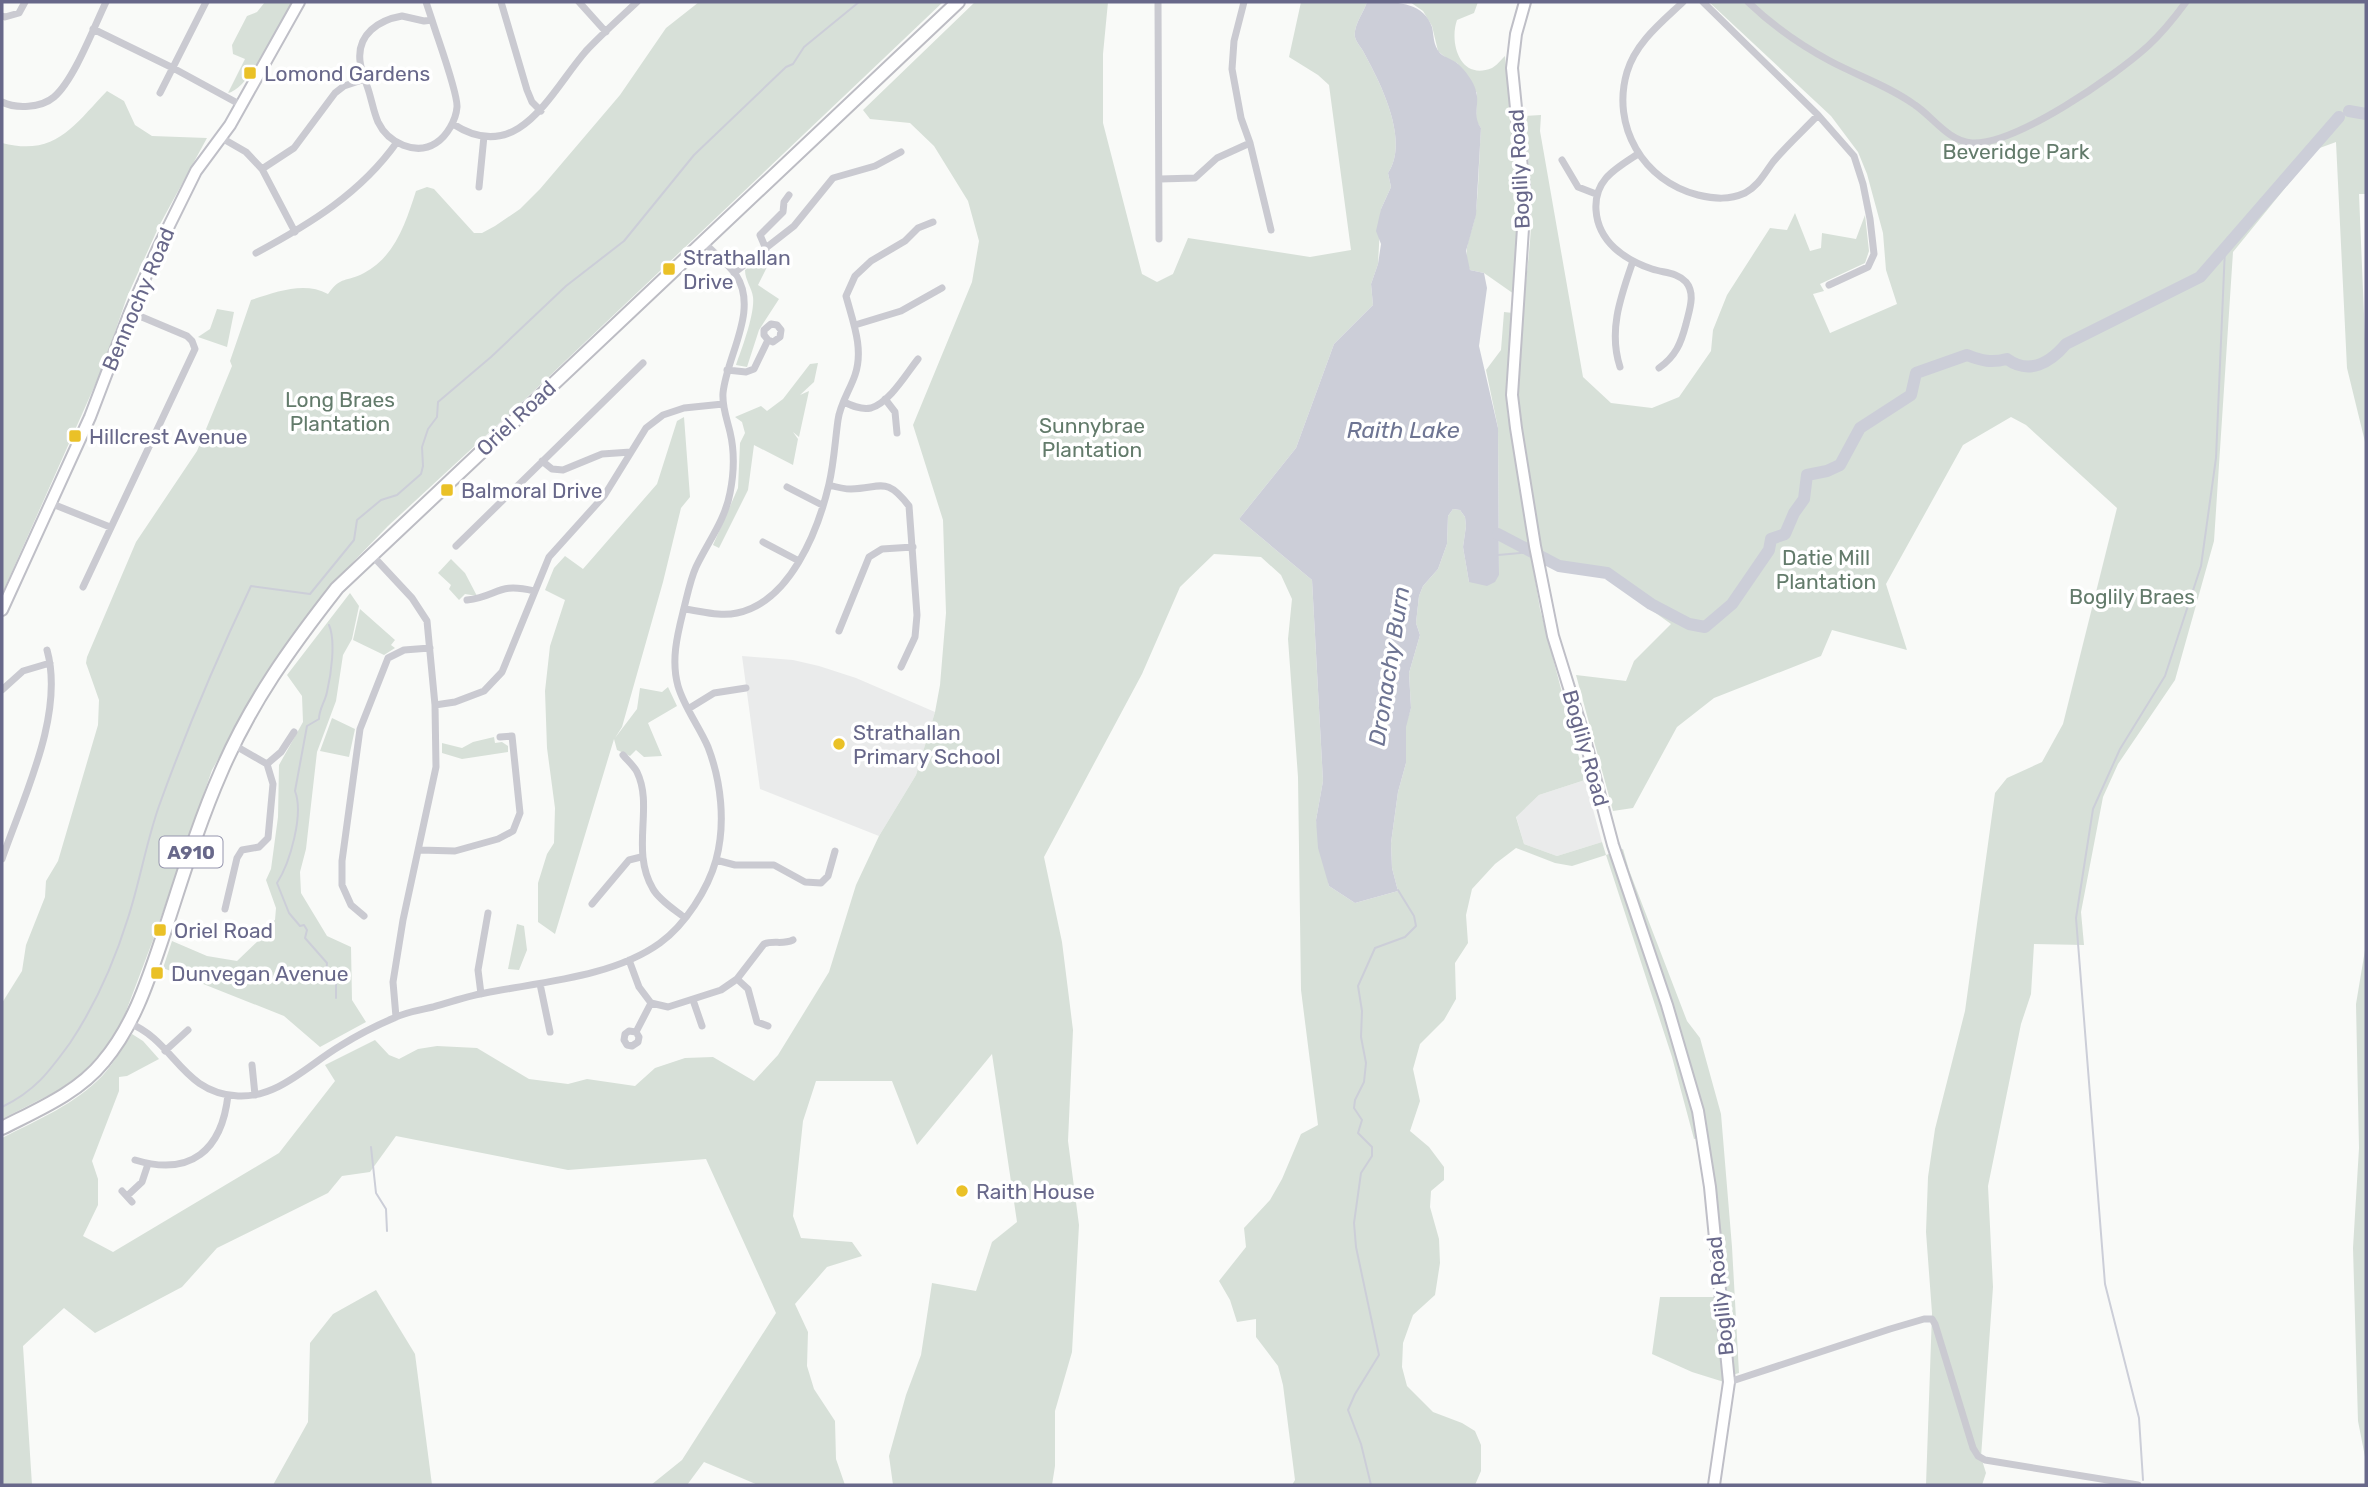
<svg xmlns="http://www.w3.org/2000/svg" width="2368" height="1487" viewBox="0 0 2368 1487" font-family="Rubik,sans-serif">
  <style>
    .built { fill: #eaebeb }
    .green { fill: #d7e0d8 }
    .water { fill: #ccced8 }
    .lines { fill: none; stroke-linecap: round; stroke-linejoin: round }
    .stream { stroke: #ccced8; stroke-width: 2 }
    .river { stroke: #ccced8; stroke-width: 12 }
    .secondary-casing { stroke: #bfbfc7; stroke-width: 14 }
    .primary-casing { stroke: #bdbdc4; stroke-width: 16 }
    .street { stroke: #cacad1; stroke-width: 7 }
    .secondary { stroke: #fff; stroke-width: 10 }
    .primary { stroke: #fff; stroke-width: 12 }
    .poi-dot { fill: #eac127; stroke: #fff; stroke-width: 2.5 }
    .labels { text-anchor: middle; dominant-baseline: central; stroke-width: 7; stroke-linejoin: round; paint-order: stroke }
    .shield { fill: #fff; stroke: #9595ad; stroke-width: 2 }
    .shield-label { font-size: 19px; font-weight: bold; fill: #68688a }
    .poi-label { font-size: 21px; fill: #68688a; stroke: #fff; text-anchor: start }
    .park-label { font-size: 21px; fill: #637b6b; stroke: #fff }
    .street-label { font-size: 21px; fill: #68688a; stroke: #fff }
    .water-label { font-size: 23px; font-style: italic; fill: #6e7593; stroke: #fff }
  </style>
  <rect width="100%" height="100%" fill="#f9faf8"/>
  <path class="built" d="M 742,656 L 793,660 L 819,666 L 856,678 L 935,712 L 916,775 L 879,836 L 760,789 Z
    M 1585,780 L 1602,842 L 1557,856 L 1524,844 L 1516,816 L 1539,795 Z"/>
  <path class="green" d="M 265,2 L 292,2 C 279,22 250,89 228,93 L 245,59 L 233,54 L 232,45 L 247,16 L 257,12 Z
    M 699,2 L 943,2 L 519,405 L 388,526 L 354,561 L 315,605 L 272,664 L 212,770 L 153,940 L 125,1014 L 112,1040 L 83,1073 L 57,1091 L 2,1119 L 2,1003 L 22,971 L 26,945 L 45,897 L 46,881 L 58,861 L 98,725 L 99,700 L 86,663 L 87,657 L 136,542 L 197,451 L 232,366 L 230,361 L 251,300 C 276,292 304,281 328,294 C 342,275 345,283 364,273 C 395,257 406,222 416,191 L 427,187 L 434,189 L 474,233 L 482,233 L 495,226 L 520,209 L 540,189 L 620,95 L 666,28 Z
    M 975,2 L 1108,2 L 1103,54 L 1103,123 L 1142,274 L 1157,282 L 1173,274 L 1188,238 L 1310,257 L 1351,250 L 1329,85 L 1318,75 L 1289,57 L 1301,2 L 1367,2 C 1364,12 1353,26 1355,37 C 1356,42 1361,47 1363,51 C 1380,82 1410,140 1388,173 L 1391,187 L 1381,209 L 1378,264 L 1371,284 L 1373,305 L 1334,344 L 1296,448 L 1239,519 L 1312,580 L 1323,781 L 1316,820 L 1329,886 L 1355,903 L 1398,891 L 1392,868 L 1391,843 L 1398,792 L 1406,763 L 1405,727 L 1411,708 L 1409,673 L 1420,635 L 1416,623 L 1419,596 L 1423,586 L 1438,569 L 1447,544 L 1448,516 L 1453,509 L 1460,510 L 1465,517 L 1466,526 L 1463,547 L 1469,582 L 1499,575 L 1498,428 L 1486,370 L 1501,350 L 1504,312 L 1513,313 L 1507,410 L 1540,609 L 1585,780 L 1539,795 L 1516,817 L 1524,844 L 1557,856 L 1602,842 L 1606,855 L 1623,849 L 1629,870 L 1687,1021 L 1700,1038 L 1721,1114 L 1732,1247 L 1739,1373 L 1732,1375 L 1707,1137 L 1694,1139 L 1672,1057 L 1606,855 L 1572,866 L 1555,863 L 1516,848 L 1495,864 L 1472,889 L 1466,915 L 1468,943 L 1455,963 L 1456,999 L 1444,1020 L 1420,1044 L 1413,1069 L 1420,1101 L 1410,1131 L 1429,1147 L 1444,1167 L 1444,1180 L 1431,1191 L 1430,1207 L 1439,1239 L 1440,1263 L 1435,1295 L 1413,1315 L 1403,1343 L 1402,1367 L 1407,1386 L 1433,1412 L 1462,1423 L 1475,1431 L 1481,1445 L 1481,1471 L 1475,1485 L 1292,1485 L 1295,1480 L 1283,1385 L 1278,1366 L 1256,1337 L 1256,1319 L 1237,1322 L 1230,1300 L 1219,1281 L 1246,1247 L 1244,1228 L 1270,1200 L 1282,1179 L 1301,1134 L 1318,1125 L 1301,990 L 1298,777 L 1288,639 L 1292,599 L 1281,575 L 1261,557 L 1214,554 L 1180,587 L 1142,674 L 1044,857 L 1062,942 L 1073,1030 L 1068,1141 L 1079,1225 L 1072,1352 L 1055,1411 L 1055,1466 L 1052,1485 L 893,1485 L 889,1456 L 906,1395 L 921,1355 L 932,1283 L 976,1291 L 992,1242 L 1017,1222 L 992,1054 L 917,1145 L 892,1081 L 816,1081 L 803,1121 L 793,1216 L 801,1238 L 852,1242 L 862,1256 L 827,1267 L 795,1304 L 808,1332 L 807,1366 L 814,1389 L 835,1421 L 836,1459 L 845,1485 L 758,1485 L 704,1462 L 687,1485 L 651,1485 L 682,1460 L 776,1313 L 706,1159 L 568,1170 L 396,1136 L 370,1172 L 342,1176 L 328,1193 L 217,1248 L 182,1287 L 95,1333 L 64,1308 L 23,1346 L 32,1485 L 2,1485 L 2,1138 C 37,1120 76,1104 103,1075 C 114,1063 122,1048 132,1034 L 143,1041 L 159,1059 L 127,1076 L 119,1077 L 119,1091 L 92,1161 L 98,1179 L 98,1205 L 83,1236 L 113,1252 L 279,1153 L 335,1081 L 325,1065 L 375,1040 L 389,1055 L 399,1059 L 418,1049 L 437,1046 L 477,1048 L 529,1079 L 568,1084 L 587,1079 L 635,1086 L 655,1068 L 685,1058 L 713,1057 L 754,1081 L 778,1055 L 829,972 L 856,885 L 879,836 L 916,775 L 935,712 L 940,685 L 946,613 L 943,520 L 913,425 L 972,282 L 979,241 L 968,201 L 934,146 L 910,123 L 870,119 L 863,110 Z
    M 1410,2 L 1478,2 L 1474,13 L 1457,20 C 1449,43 1460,81 1492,68 C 1496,66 1501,60 1505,56 L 1520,208 L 1514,294 L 1484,273 L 1470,270 C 1460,250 1474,231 1476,211 C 1479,184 1479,155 1481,128 L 1476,121 L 1477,93 L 1457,63 L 1446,58 L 1438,51 L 1432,26 L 1423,11 Z
    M 1709,2 L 2366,2 L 2366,194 L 2359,194 L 2366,363 L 2366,446 L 2347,368 L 2336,142 L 2317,149 L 2233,252 L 2214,541 L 2175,680 L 2118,764 L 2103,797 L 2081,912 L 2084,945 L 2034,944 L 2031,994 L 2021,1024 L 1988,1186 L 1993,1287 L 1981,1457 L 1986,1473 L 1982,1485 L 1926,1485 L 1932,1313 L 1926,1232 L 1928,1177 L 1935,1129 L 1965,1011 L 1995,793 L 2007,778 L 2042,762 L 2063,724 L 2117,508 L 2026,425 L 2011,417 L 1963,445 L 1886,584 L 1907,650 L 1832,630 L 1821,656 L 1714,698 L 1677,727 L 1633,808 L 1613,811 L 1576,675 L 1626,681 L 1634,661 L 1671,624 L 1611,581 L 1599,567 L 1561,564 L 1541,555 C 1532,497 1518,439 1518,381 C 1518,329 1528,279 1531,227 C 1532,190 1528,153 1523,116 L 1541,115 L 1540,131 L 1583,377 L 1611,403 L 1652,408 L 1679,397 L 1711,351 L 1713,330 L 1727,295 L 1770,228 L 1787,230 L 1795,213 L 1810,251 L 1821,248 L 1822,233 L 1856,239 L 1865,215 L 1869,251 L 1865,263 L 1820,284 L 1824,291 L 1813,294 L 1830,333 L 1897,304 L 1886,270 L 1883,233 L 1867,174 L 1858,152 L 1831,116 Z
    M 107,91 L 124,101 L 135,125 L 152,136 L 207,138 L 159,226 L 127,297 L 103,367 L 2,594 L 2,143 C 56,157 74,125 107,91 Z
    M 758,260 L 767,267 L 758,285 L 779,299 L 759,330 L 747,367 L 736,365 C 742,348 755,314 753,297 C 752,288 745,280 745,270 Z
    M 217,309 L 234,312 L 227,347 L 198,337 L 210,329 Z
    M 818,363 L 814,382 L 800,395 L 809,391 L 799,437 L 793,432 L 798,439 L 793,465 L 754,445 L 748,490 L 719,548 L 713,545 L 738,488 L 740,443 L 745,433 L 742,422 L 735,417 L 761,406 L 767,411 L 783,399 L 810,364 Z
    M 684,417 L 690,497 L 681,508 L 663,582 L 622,727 L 615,738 L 637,709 L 640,688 L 662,692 L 668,687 L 677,706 L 648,723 L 662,756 L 644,757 L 636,750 L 630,756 L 617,750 L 614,739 L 555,934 L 538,922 L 538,883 L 547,854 L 554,843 L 555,808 L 547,748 L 545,691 L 550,646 L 565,600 L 545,590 L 554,568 L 565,556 L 583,569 L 657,484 L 677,421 Z
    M 451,559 L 465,573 L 477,596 L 465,594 L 459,600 L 449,589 L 451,585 L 438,573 Z
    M 350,593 L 359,606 L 352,639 L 343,655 L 336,701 L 317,752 L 306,849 L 300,872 L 301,893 L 327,936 L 351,947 L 352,1000 L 366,1022 L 320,1047 L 284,1016 L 163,968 L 172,941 L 207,956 L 237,961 L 259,940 L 260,931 L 275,920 L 276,908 L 266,880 L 271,869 L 278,817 L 279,765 L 303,722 L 302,696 L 287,675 Z
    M 360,609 L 395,640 L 391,645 L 395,648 L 384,655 L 353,640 Z
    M 332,718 L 355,729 L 349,757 L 320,751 Z
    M 494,737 L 495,743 L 502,742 L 508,746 L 508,752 L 462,759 L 442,753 L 442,743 L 462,748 L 473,742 Z
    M 517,924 L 524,926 L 527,950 L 519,970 L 508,969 Z
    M 2366,944 L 2366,1462 L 2358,1421 L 2353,1248 L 2359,1148 L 2356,1004 Z
    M 376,1290 L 415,1354 L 432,1485 L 273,1485 L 308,1422 L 310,1343 L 333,1314 Z
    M 1660,1297 L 1716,1297 L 1724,1382 L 1692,1372 L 1652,1354 Z"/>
  <path class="water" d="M 1367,2 C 1392,2 1423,0 1432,27 C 1434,36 1433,45 1440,53 C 1445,58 1453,59 1458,64 C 1465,70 1474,82 1476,91 C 1480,104 1472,116 1481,128 L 1476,215 L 1466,251 L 1470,270 L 1484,273 L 1487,288 L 1479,346 L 1498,428 L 1499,575 L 1495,582 L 1487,586 L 1469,582 L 1463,547 L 1466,526 L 1465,517 L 1460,510 L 1453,509 L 1448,516 L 1447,544 L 1438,569 L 1423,586 L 1419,596 L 1416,623 L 1420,635 L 1409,673 L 1411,708 L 1406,727 L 1406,763 L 1398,792 L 1391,843 L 1392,868 L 1398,891 L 1355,903 L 1329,886 L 1318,848 L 1316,820 L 1323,781 L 1312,580 L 1239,519 L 1296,448 L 1334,344 L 1373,305 L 1371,284 L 1378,264 L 1381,244 L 1376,231 L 1381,209 L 1391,187 L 1388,173 C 1410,140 1380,82 1363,51 C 1361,47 1356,42 1355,37 C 1353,26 1364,12 1367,2 Z"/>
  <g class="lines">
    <path class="stream" d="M 1498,555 L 1532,552
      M 329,625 C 336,641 331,675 327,692 C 325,702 319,709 319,719 L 307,726 L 295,791 C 304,814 290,863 277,883 L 289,913 L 300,926 L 304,925 L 307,930 L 305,938 L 327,963 L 326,974 L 336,983 L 336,998
      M 2,1107 C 35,1091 49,1072 70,1043 C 96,1004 114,963 128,918 C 140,881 146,843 159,806 C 186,731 217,658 251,586 L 310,594 L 354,540 L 357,520 L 381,500 L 397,495 L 421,474 L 423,466 L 422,447 L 428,429 L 437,417 L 438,402 L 491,357 L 566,286 L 624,241 L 694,155 L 786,67 L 793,64 L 804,47 L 859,2 L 866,2
      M 371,1147 L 376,1193 L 386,1209 L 387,1231
      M 2143,1480 L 2139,1418 L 2105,1284 L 2076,918 L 2093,809 L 2120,749 L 2165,676 L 2201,566 L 2216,458 L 2225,248
      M 1371,1485 L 1361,1444 L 1348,1410 L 1355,1394 L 1379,1355 L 1356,1247 L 1354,1223 L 1361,1173 L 1372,1156 L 1372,1147 L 1358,1133 L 1362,1120 L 1354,1108 L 1355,1100 L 1364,1082 L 1366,1063 L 1361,1037 L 1362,1011 L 1358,986 L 1375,948 L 1405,937 L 1416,926 L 1414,916 L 1398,890"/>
    <path class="river" d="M 2349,111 L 2366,114
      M 1498,534 L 1559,566 L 1607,573 L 1651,604 L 1689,624 L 1705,627 L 1732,604 L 1769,550 L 1771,539 L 1785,534 L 1794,513 L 1804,499 L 1807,475 L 1827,471 L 1840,465 L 1860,428 L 1911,395 L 1916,373 L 1967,355 C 1982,361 1991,363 2007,359 C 2029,375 2050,363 2066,344 L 2200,277 L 2339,117"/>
    <g class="secondary-casing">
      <path id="secondary" d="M 1525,2 L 1516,34 L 1512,68 L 1525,198 L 1512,395 L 1516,428 L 1535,546 L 1553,636 L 1584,736 L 1613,845 L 1667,1005 L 1698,1111 L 1710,1187 L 1729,1382 L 1714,1485
        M 2,610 L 90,417 L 130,312 L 159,246 L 196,171 L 230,125 L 299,2"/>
    </g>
    <g class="primary-casing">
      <path id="primary" d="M 2,1128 C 37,1110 78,1093 103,1062 C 136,1023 150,974 166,927 C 183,875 199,822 221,772 C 251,702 290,648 337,588 L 958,2"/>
    </g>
    <path class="street" d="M 426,2 L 432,20
      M 501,2 L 527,90 L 532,102 L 541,111
      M 579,2 L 606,32
      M 1158,2 L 1159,239
      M 1244,2 L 1234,41 L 1232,69 L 1241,118 L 1250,143 L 1271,230
      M 1683,2 C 1662,22 1636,42 1627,72 C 1611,126 1643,181 1698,195 C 1715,199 1729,200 1745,193 C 1759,185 1764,174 1773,162 C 1787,145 1803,131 1818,115
      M 1703,2 L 1818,115 L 1854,156 L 1863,184 L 1870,219 L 1874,254 L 1868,267 L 1829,285
      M 1748,2 C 1772,25 1800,45 1830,61 C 1858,76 1889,86 1915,105 C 1933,117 1948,141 1972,143 C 2016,145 2115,76 2148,46 C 2161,34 2175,17 2186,2
      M 2,16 L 5,17 L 19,13 L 25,2
      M 402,16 L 424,21 L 432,20 C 437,37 458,93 457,107 C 456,120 447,136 436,143 C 416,156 388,143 378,122 C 374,113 372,102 369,92 C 366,82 361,71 360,61 C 357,34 379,20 402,16 Z
      M 93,29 L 173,68 L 241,105
      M 160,93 L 206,2
      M 2,102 C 16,109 41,108 54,97 C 74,80 94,27 106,2
      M 453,124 C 519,167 551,91 586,51 C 602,34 620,18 637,2
      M 220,137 L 246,152 L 262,169 L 295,232
      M 1638,154 C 1615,169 1594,180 1596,210 C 1598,242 1625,260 1652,269 C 1664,273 1677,272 1686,282 C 1696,294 1689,311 1686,324 C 1681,343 1676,356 1659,368
      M 1562,160 L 1578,187 L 1596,194
      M 262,169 L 294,148 L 335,93 L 344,86 L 365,79
      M 1160,179 L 1195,178 L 1217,158 L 1250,143
      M 479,187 L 484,136
      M 766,249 L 760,235 L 783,212 L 784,202 L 789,195
      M 256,253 C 310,224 361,193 397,142
      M 734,273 L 794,226 L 833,178 L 875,166 L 901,152
      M 855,325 L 901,311 L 942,288
      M 1620,367 C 1608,330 1621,296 1633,261
      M 727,370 L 746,372 L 754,369 L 768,340 L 764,335 L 764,330 L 771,324 L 777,325 L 781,330 L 780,337 L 773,342 L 768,340
      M 885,399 L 895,412 L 897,433
      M 844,402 C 852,406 861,410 871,408 C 890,402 906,374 918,359
      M 542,461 L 552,469 L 563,470 L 602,454 L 631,452
      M 829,485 C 836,487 844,489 851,489 C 882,488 886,476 909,506 L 917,615 L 915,637 L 901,667
      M 787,487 L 822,505
      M 50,503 L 110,527
      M 763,542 L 799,561
      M 456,546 L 643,363
      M 371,554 L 412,598 L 427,621 L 435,705 L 436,767 L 403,920 L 393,982 L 396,1017
      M 83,587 L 195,349 L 192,341 L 187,336 L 130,312
      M 467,600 C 499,596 497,582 534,591
      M 684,609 C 701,611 720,617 737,613 C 790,602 818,531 829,484 C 834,463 835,441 838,420 C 840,404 850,390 855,375 C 864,349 853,322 846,296 L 855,276 L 871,261 L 905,241 L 918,228 L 933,222
      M 839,631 L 869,557 L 882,549 L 913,547
      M 2,690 L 23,671 L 50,663
      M 435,705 L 455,702 L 484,691 L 502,672 L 549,557 L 604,496 L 646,428 L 663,415 L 684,408 L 723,404
      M 688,709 L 714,693 L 746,688
      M 623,755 C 627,760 634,766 637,772 C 654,807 630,850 653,889 C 659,900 675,910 685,918
      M 267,764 L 281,752 L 294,732
      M 420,850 L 455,851 L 498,839 L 513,831 L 520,813 L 512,736 L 500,737
      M 2,859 C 23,798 65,714 47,650
      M 716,860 L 735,865 L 774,865 L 805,882 L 821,883 L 828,876 L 835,851
      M 592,904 L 629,860 L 641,857
      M 225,909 L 237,858 L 242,850 L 259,847 L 268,838 L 273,784 L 267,764 L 234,745
      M 364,916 L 351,905 L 342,885 L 342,861 L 360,729 L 388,658 L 404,650 L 430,648
      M 629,960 L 639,987 L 651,1003 L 668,1007 L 721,990 L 737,979 L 764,944 C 774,940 782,945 793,940
      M 737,979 L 748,989 L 757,1022 L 768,1026
      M 540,984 L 550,1032
      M 481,994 L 478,970 L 488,913
      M 693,1000 L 702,1026
      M 129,1023 C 175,1041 181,1093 238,1096 C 278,1098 308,1065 340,1046 C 356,1036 375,1026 394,1018 C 406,1012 420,1010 433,1007 C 450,1002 468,996 485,993 C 541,982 613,977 660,943 C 685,925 708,889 716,860 C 726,823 721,781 708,747 C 699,726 684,707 678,686 C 671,661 677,636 683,612 C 687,597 690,580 696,567 C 708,542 725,520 730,493 C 734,473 735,453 730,432 C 727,419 722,407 723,393 C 727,355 759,310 736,275 C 727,262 713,253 703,241
      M 636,1032 L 629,1031 L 625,1034 L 624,1040 L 627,1045 L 632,1046 L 638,1042 L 639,1037 L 636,1032 L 651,1003
      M 165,1051 L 188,1030
      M 252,1065 L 255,1095
      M 135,1160 C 191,1177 222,1150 228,1095
      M 122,1191 L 132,1202
      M 127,1196 L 142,1182 L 148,1164
      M 1729,1382 L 1890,1329 L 1924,1319 L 1932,1319 L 1935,1324 L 1973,1448 L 1978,1456 L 1985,1460 L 2138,1485"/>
    <use href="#secondary" class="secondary"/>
    <use href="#primary" class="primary"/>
  </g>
  <g class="poi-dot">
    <rect x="243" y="66" width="14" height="14" rx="3.5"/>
    <rect x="662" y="262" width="14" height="14" rx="3.5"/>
    <rect x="68" y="429" width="14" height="14" rx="3.5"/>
    <rect x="440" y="483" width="14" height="14" rx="3.5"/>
    <circle cx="839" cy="744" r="7"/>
    <rect x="153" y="923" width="14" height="14" rx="3.5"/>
    <rect x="150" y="966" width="14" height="14" rx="3.5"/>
    <circle cx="962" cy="1191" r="7"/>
  </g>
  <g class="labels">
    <rect class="shield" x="159.5" y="836.5" width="63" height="31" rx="5"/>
    <g class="shield-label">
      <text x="191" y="852">A910</text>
    </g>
    <g class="poi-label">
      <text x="264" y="73">Lomond Gardens</text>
      <text x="683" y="257">Strathallan<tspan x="683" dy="24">Drive</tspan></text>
      <text x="89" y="436">Hillcrest Avenue</text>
      <text x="461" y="490">Balmoral Drive</text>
      <text x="853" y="732">Strathallan<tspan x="853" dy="24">Primary School</tspan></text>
      <text x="174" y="930">Oriel Road</text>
      <text x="171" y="973">Dunvegan Avenue</text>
      <text x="976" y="1191">Raith House</text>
    </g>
    <g class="park-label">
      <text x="2016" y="151">Beveridge Park</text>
      <text x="340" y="399">Long Braes<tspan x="340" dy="24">Plantation</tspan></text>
      <text x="1092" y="425">Sunnybrae<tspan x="1092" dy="24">Plantation</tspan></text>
      <text x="1826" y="557">Datie Mill<tspan x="1826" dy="24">Plantation</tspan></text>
      <text x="2132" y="596">Boglily Braes</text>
    </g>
    <g class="street-label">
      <text transform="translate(1519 169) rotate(-93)">Boglily Road</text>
      <text transform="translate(138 299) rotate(-67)">Bennochy Road</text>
      <text transform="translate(516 418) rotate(-43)">Oriel Road</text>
      <text transform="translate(1586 748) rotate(74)">Boglily Road</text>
      <text transform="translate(1720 1296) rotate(-96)">Boglily Road</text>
    </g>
    <g class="water-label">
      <text x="1403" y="430">Raith Lake</text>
      <text transform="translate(1389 666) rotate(-81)">Dronachy Burn</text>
    </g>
  </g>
  <rect width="2368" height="1487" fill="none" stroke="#68688a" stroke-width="7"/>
</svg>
